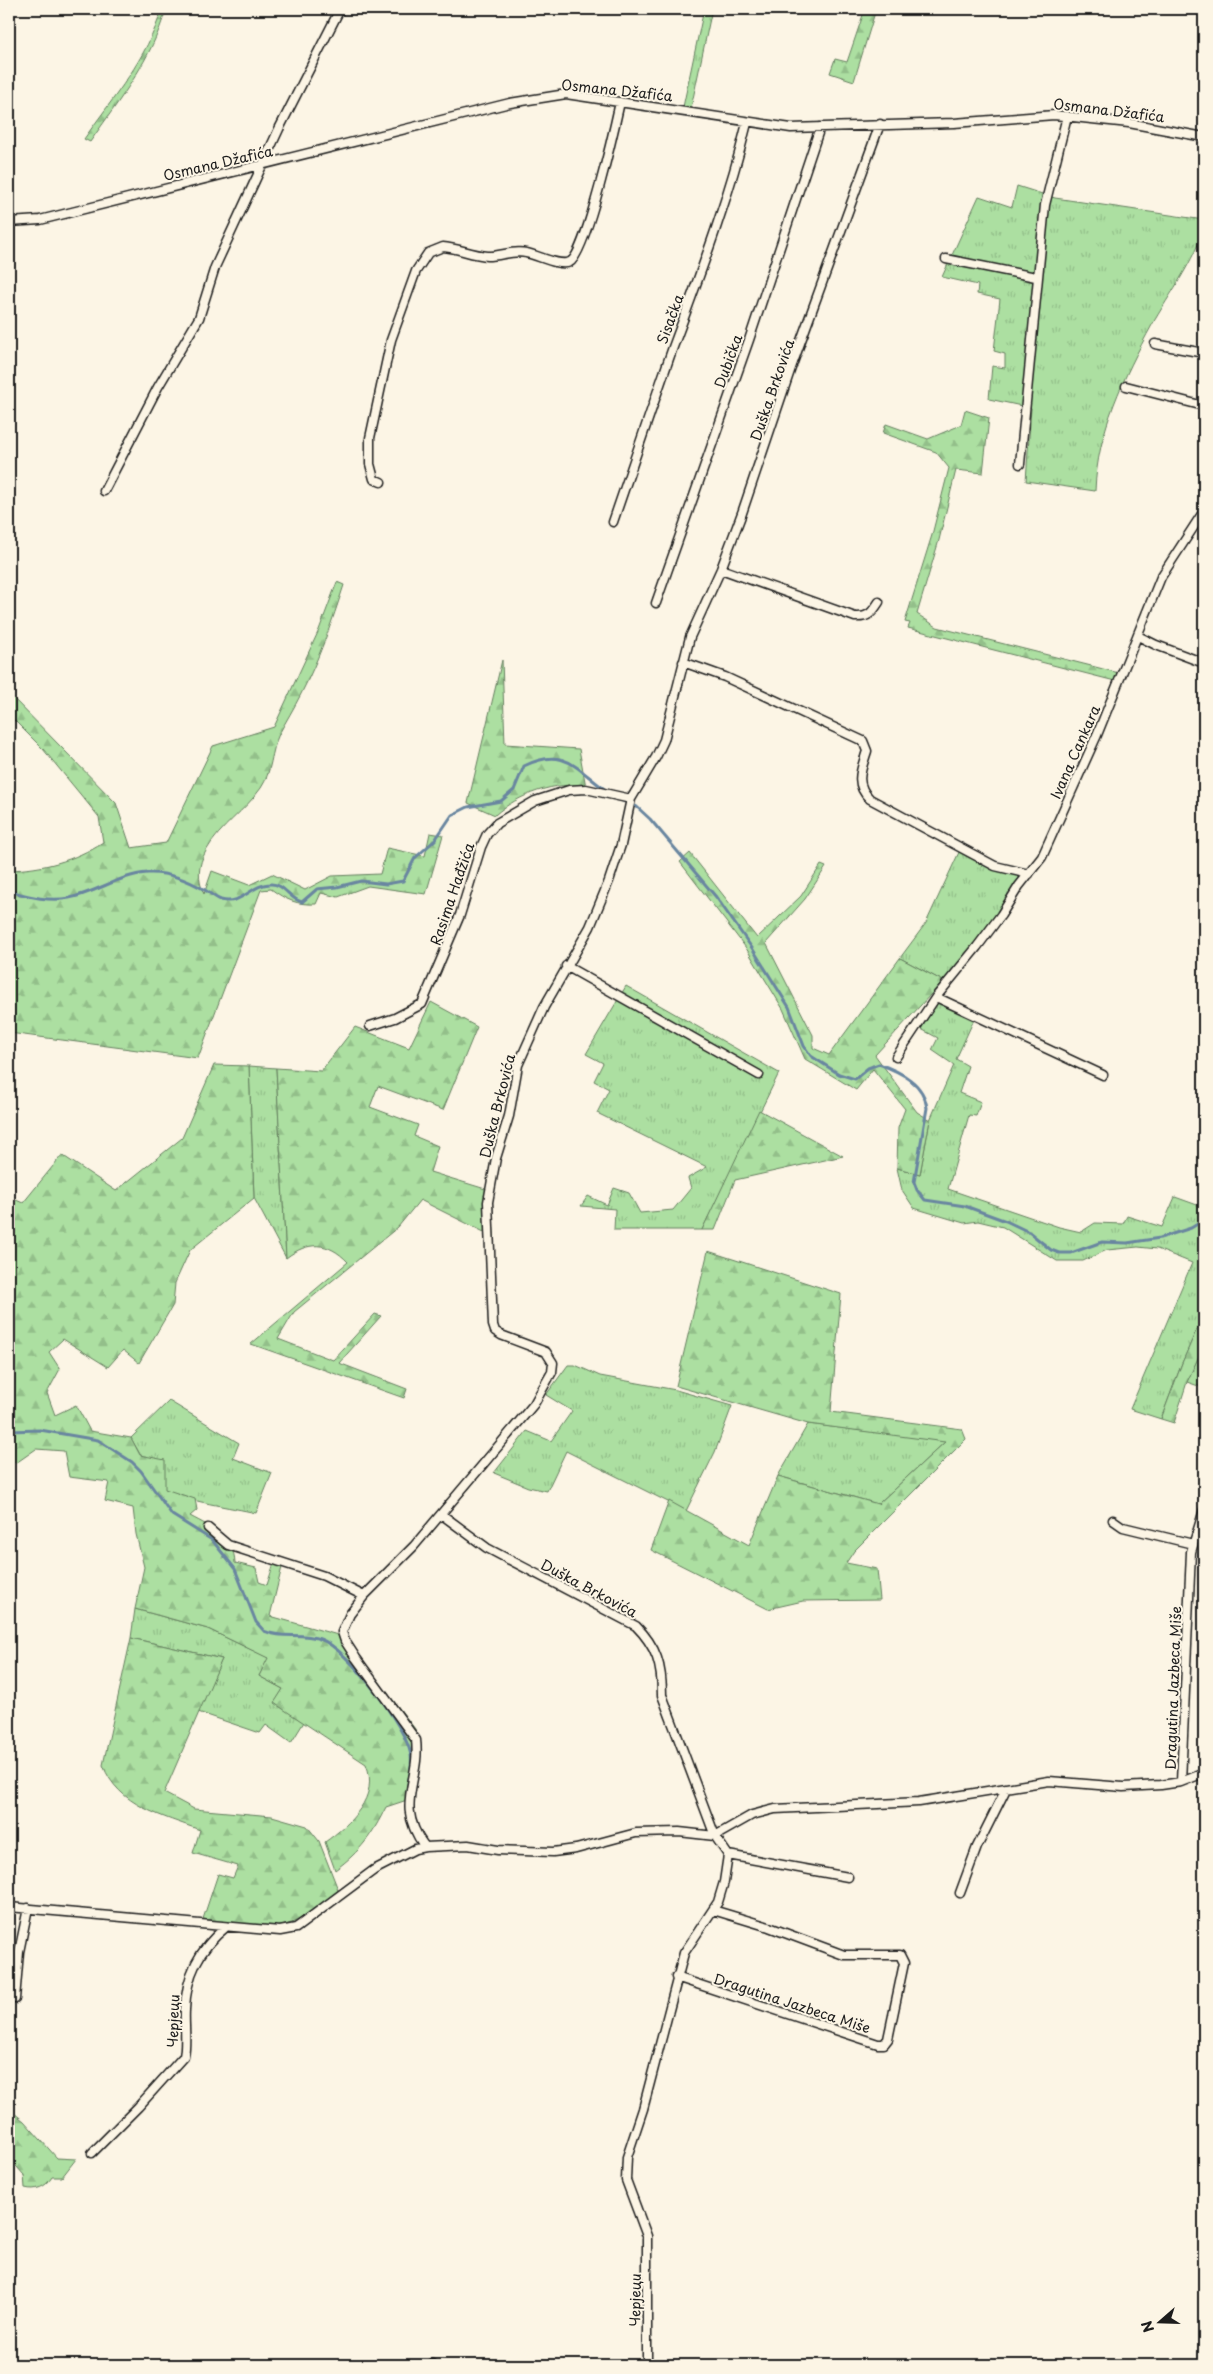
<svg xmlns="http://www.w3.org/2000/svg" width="1213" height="2374" viewBox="0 0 1213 2374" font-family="'Playpen Sans',sans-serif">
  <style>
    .grass { fill: url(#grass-tufts); stroke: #647e5e }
    .forest { fill: url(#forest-firs); stroke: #647e5e }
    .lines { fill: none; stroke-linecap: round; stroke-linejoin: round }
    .stream { stroke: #6986a0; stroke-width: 3 }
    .minor-casing { stroke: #1c1c1c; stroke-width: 11 }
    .minor { stroke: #fcf5e5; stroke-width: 8 }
    .labels { text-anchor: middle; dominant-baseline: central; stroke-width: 4; stroke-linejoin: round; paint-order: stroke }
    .street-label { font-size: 14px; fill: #1c1c1c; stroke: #fcf5e5 }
  </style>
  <defs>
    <pattern id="grass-tufts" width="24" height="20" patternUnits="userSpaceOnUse" patternTransform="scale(1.25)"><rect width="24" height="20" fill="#acdfa1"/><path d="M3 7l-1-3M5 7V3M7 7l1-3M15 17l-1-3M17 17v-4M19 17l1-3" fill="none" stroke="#93bf8a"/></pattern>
    <pattern id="forest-firs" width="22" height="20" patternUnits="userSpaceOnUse" patternTransform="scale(1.25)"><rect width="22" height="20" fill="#acdfa1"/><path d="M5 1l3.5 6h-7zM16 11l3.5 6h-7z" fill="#93bf8a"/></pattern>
  </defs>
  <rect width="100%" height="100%" fill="#fcf5e5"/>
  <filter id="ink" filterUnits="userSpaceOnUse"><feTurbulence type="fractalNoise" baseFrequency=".02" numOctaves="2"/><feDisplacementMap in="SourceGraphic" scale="10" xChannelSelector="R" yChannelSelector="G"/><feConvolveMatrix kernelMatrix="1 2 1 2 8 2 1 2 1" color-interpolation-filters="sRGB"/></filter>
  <g filter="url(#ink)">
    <path class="grass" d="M 704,9 L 712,9 L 691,108 L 683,107 Z
      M 1017,186 L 1055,198 L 1204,220 C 1204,248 1166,299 1152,325 C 1124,376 1097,432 1095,491 L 1026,481 L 1031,408 L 989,399 L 992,366 L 1005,368 L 1005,354 L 994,351 L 1000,299 L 977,294 L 978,285 L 942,277 L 979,196 L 1012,207 Z
      M 961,848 L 1005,872 L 1024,876 L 989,928 L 943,981 L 900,958 L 926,923 Z
      M 626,986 L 779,1073 L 702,1230 L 614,1230 L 615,1209 L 581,1206 L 588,1196 L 607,1205 L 614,1188 L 629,1193 L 640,1213 L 673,1210 L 691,1188 L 688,1178 L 707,1167 L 597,1113 L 609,1089 L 594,1081 L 603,1063 L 586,1054 Z
      M 942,1001 L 977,1013 L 956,1059 L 968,1066 L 959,1093 L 981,1102 L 976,1116 L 969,1115 L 948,1189 L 1059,1227 L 1081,1232 L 1095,1223 L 1123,1224 L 1127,1216 L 1162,1227 L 1175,1197 L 1200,1206 L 1204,1196 L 1204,1313 L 1182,1363 L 1161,1419 L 1130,1409 L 1192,1263 L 1157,1249 L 1138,1247 L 1107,1250 L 1083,1261 L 1057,1261 L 1003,1227 L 978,1221 L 964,1223 L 914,1208 L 902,1190 L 897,1168 L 920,1174 L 930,1120 L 954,1065 L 932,1050 L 938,1038 L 921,1029 L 937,1003 Z
      M 249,1066 L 276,1068 L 286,1258 L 254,1198 Z
      M 1204,1345 L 1204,1388 L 1187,1382 Z
      M 568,1365 L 575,1365 L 600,1376 L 676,1390 L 732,1406 L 715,1452 L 686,1511 L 566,1451 L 547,1491 L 528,1487 L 494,1473 L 527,1431 L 551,1441 L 572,1411 L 546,1395 Z
      M 169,1401 L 239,1443 L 233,1458 L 272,1473 L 256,1513 C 231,1507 187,1502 166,1490 C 156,1484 137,1449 131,1438 Z
      M 808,1424 L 946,1441 L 878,1504 L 778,1476 Z
      M 135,1609 L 208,1629 L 269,1658 L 259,1676 L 283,1689 L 275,1703 L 304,1722 L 291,1743 L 266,1725 L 260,1733 L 198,1712 L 222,1659 L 131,1638 Z"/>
    <path class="forest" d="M 162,9 L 166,9 C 152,59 120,99 90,142 L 84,139 C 115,95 146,60 162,9 Z
      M 865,9 L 876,9 L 854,81 L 830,73 L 835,59 L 847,62 Z
      M 965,410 L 989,418 L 983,473 L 956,470 L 939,540 L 917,614 L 937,627 L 1119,673 L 1115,681 L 908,628 L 910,623 L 905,622 L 932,535 L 949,468 L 936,452 L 883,433 L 886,424 L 928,439 L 961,425 Z
      M 337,582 L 344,585 C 332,622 319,659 301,694 C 294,708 286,721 279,734 C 271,751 272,772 261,788 C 245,811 220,826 206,851 C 198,865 197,879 204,894 L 212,871 L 249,885 L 272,874 L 305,890 L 332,876 L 380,874 L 387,848 L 425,856 L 430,833 L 443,835 L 426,894 L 368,886 L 338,897 L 321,893 L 316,904 C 297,905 286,900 271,889 L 261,890 L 198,1058 L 9,1033 L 9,870 C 43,869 74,861 103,842 L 99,817 L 43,749 L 9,715 L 9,694 L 116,803 L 131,848 L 166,843 L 213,746 L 274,727 L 319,630 Z
      M 502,660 L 505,744 L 579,749 L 586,787 C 557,780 517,795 495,815 L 468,803 Z
      M 690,853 L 757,938 L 801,896 L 821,865 L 826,867 L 805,899 L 766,943 L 813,1035 L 813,1048 L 829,1055 L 900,958 L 943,981 L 875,1055 L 917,1112 L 930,1120 L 920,1174 L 897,1168 L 898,1128 L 905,1109 L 873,1069 L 856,1090 L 805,1059 L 783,1009 L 746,948 L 680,862 Z
      M 431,1002 L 477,1027 L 443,1110 L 378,1086 L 370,1107 L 418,1125 L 414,1136 L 438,1146 L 430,1172 L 492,1191 L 494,1237 L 420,1200 L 398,1227 L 294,1312 L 278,1339 L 333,1360 L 375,1314 L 381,1316 L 339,1363 L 407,1389 L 404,1398 L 251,1344 L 348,1262 C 328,1241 308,1241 286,1258 L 276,1068 L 321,1071 L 355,1027 L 409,1048 Z
      M 214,1065 L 249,1066 L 254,1198 L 190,1250 L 175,1283 L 173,1305 L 139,1363 L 123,1350 L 108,1367 L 63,1339 L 49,1352 L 60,1369 L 47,1393 L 55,1415 L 76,1405 L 90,1431 L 131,1438 L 140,1455 L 165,1460 L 165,1489 L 195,1499 L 197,1510 L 190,1516 C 212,1528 234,1536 235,1563 L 256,1568 L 259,1582 L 267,1585 L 274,1563 L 282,1567 L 270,1616 L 345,1637 L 415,1729 L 418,1738 L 410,1799 L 386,1807 C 372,1835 361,1851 335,1870 L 325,1842 C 350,1824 380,1797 366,1764 L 274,1703 L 283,1689 L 259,1676 L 268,1658 L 208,1629 L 135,1609 L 144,1567 L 136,1534 L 133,1508 L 105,1501 L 109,1482 L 69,1477 L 64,1451 L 36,1449 L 16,1463 L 9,1459 L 9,1197 L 23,1203 L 62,1155 L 116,1191 L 182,1138 Z
      M 759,1110 L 843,1156 L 735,1180 L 715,1230 L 702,1230 Z
      M 708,1251 L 841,1294 L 831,1412 L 962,1429 L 966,1439 L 854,1551 L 846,1563 L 877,1569 L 880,1600 L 803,1601 L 768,1609 L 651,1550 L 669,1501 L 749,1545 L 778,1476 L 878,1504 L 945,1442 L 808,1424 L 676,1386 Z
      M 1204,1313 L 1204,1345 L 1187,1382 L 1174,1423 L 1161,1419 L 1182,1363 Z
      M 131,1638 L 222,1659 L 164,1793 L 194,1809 L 272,1816 L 307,1826 L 319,1841 L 339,1892 C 321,1907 298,1925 274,1927 C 251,1929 225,1922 203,1919 L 218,1874 L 233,1878 L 238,1866 L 193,1853 L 200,1830 C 163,1816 118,1806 103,1765 Z
      M 9,2109 L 24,2121 L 57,2158 L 76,2159 L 62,2177 L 52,2177 C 46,2187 36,2191 25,2188 L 24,2175 L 9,2158 Z"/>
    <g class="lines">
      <path class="stream" d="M 616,798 L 637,807 L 650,819 L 716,897 L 752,948 L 789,1007 L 804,1046 L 811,1056 L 839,1074 L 855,1079 L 868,1068 L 879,1064 C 901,1072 924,1083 927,1108 L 914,1182 L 917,1190 L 925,1200 L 965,1206 L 1006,1221 L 1029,1232 L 1051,1250 L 1059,1253 L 1071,1253 L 1102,1242 L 1127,1243 L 1160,1238 L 1191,1228 L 1204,1220
        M 9,891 C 28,896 48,902 69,898 C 96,893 119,875 148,873 C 169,872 188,880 205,890 C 210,893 215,898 221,900 C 241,906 252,884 270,884 C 284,883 289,899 302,902 L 317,889 L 337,887 L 361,881 L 386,884 L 403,881 L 415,858 L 435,840 L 452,815 L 468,807 L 501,801 L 514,790 L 524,766 C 565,746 575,768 607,791
        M 9,1431 L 40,1430 L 98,1440 L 132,1462 L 141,1471 L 172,1515 L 212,1540 L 224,1555 L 235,1569 L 256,1622 L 264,1631 C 281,1639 302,1632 320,1639 C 348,1649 405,1725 411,1755 C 413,1767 408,1780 407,1792"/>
      <g class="minor-casing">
        <path id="minor" d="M 9,222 L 40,220 L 510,103 L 566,94 L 791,128 L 954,123 L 1054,115 L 1129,123 L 1204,137
          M 946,259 L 1036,277
          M 1155,344 L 1204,353
          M 1126,386 L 1204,406
          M 1020,464 L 1045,205 L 1067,116
          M 381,482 L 374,479 L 370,464 L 370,438 L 391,340 L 416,271 L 428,253 L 443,247 C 458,248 472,255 488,256 C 501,256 513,250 526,253 C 538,255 559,267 570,262 C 586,254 615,125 620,102
          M 104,491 L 158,387 L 199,318 L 215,267 L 279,129 L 340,9
          M 613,522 C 633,464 652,407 672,350 C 700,274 728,201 747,123
          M 721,569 L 855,617 C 868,618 872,613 879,602
          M 656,603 L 749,340 L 820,127
          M 1138,636 L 1156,645 L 1204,663
          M 683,662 L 725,677 L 863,741 L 867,751 C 861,770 854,784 870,799 L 995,866 L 1029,874
          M 566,966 L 759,1075
          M 936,997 L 1103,1075
          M 370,1026 L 395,1018 L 422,1004 L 460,915 L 481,847 L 487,834 L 497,823 L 535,801 L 569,790 L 586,789 L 631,799
          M 896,1057 L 936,997 L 977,947 L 1001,915 L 1019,886 L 1042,857 L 1097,735 L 1161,577 L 1204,511
          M 441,1514 L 487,1548 L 636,1626 C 657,1647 662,1666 662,1695 L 715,1836 L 728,1855 L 724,1882 L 718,1902 L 684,1953 L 643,2109 L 627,2157 L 626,2180 L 647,2236 L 647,2365
          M 1113,1520 L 1123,1527 L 1193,1544
          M 208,1528 L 228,1545 L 324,1576 L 364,1596
          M 1181,1782 L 1191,1552 L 1204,1510
          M 425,1847 C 393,1804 421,1781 416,1740 L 356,1658 L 345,1641 L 342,1632 L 350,1614 L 364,1596 L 414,1546 L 534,1404 L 552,1372 L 553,1363 L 546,1352 L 501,1335 L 495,1331 L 493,1325 L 488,1202 L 496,1158 L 509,1116 L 518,1065 L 544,1007 L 590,927 L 609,881 L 621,845 L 631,799 L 656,757 L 664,740 L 690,637 L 721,569 L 742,513 L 791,368 L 880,124
          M 728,1855 L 848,1877
          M 960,1893 L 977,1847 L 1006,1789
          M 9,1907 L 280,1931 L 296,1928 L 374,1870 L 415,1849 L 425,1847 L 468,1845 L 498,1850 L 553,1852 L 576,1849 L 636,1833 L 679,1832 L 715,1836 L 752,1815 L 775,1809 L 919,1802 L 1049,1781 L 1123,1787 L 1161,1785 L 1181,1782 L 1204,1773
          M 676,1977 L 878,2044 L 884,2044 L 888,2039 L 904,1963 L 900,1955 L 844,1955 L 769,1927 L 713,1910
          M 15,1999 L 19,1952 L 28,1908
          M 92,2153 L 138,2107 L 184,2056 C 187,2041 184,2025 185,2010 C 186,1975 199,1949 226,1927
          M 432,2365 L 432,2364"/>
      </g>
      <use href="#minor" class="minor"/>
    </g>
  </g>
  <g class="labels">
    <g class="street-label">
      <text transform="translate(617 90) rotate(6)">Osmana Džafića</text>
      <text transform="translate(1109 110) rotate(7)">Osmana Džafića</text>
      <text transform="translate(218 163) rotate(-13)">Osmana Džafića</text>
      <text transform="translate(670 319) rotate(-70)">Sisačka</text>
      <text transform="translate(728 361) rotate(-70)">Dubička</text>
      <text transform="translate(772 390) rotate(-71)">Duška Brkovića</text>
      <text transform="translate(1075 752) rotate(-66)">Ivana Cankara</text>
      <text transform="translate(452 894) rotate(-71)">Rasima Hađžića</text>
      <text transform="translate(497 1106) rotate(-76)">Duška Brkovića</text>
      <text transform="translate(589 1588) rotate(28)">Duška Brkovića</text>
      <text transform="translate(1173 1688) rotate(-88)">Dragutina Jazbeca Miše</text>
      <text transform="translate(792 2003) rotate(18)">Dragutina Jazbeca Miše</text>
      <text transform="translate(173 2021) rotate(-88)">Черјеци</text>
      <text transform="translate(635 2300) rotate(-89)">Черјеци</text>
    </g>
  </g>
  <rect width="1213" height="2374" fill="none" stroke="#fcf5e5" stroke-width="30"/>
  <rect x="15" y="15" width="1183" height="2344" fill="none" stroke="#1c1c1c" stroke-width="2" filter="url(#ink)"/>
  <g transform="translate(1160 2322) rotate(250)" stroke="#fcf5e5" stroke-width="4" paint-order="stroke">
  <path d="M0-4L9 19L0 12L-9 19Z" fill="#1c1c1c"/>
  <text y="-8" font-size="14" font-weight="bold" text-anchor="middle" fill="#1c1c1c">N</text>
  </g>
</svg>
